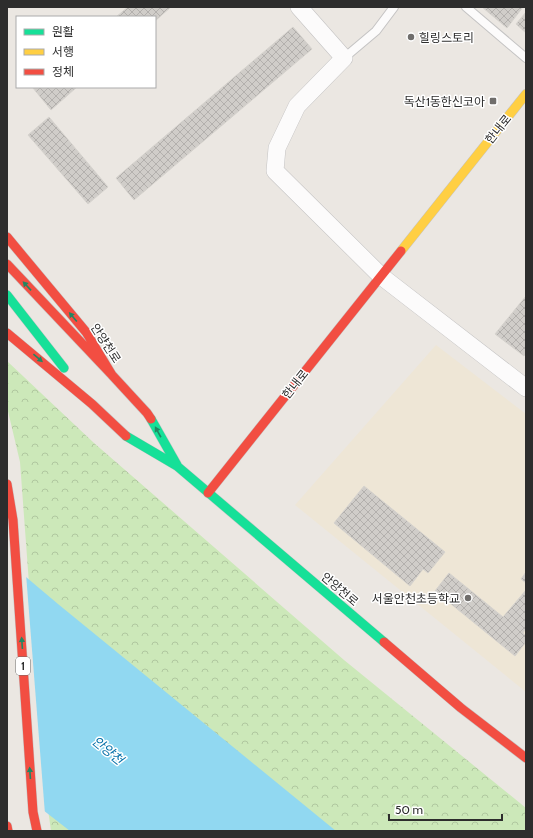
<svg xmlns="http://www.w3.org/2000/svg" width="533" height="838" viewBox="0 0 533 838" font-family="Cabin,'Noto Sans KR',sans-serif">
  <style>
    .education { fill: #eee6d6 }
    .park { fill: url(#park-crowns) }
    .water { fill: #91d8f1 }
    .pier { fill: #ebe7e2 }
    .building { fill: url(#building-cross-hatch); stroke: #d6d3ce }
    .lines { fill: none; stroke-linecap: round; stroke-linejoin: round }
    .lane-casing { stroke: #c4c3c3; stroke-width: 10 }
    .street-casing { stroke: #c4c3c3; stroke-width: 18 }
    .fast-casing { stroke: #c4c3c3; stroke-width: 10 }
    .slow-casing { stroke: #c4c3c3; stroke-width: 10 }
    .jam-casing { stroke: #c4c3c3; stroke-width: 10 }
    .lane { stroke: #fcfbfb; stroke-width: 8 }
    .street { stroke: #fcfbfb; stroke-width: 17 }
    .fast { stroke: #16e098; stroke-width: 9 }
    .slow { stroke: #ffcf43; stroke-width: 9 }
    .jam { stroke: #f24e42; stroke-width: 9 }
    .oneway { fill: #228662 }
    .poi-dot { fill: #706e6c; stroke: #fff; stroke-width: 1.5 }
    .labels { text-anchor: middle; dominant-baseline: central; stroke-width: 3; stroke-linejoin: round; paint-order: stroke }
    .shield { fill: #fff; stroke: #6c6c6c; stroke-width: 1 }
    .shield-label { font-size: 11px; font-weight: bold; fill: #2d2d2d }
    .poi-label { font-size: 12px; fill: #2d2d2d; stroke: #fff; text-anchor: end }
    .street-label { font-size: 12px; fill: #2d2d2d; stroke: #fff }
    .water-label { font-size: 13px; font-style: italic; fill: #0571a9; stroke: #fff }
  </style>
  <defs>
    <pattern id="park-crowns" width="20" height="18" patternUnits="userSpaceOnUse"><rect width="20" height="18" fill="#cce8b9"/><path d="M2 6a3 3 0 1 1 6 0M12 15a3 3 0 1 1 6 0" fill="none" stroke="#b0c79f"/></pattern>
    <pattern id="building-cross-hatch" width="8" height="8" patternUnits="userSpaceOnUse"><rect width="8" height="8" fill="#d0cdc9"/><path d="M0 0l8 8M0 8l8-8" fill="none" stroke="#b3b0ad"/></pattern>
  </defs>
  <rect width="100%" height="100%" fill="#ebe7e2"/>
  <path class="education" d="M 436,345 L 526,414 L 526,692 L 295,505 Z"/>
  <path class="park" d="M 7,361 L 94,443 L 344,660 L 526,808 L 526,831 L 51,831 L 43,773 L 20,462 L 7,407 Z"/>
  <path class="water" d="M 7,561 L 58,604 L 336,831 L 70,831 L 7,782 Z"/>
  <path class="pier" d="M 7,558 L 26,574 L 45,814 L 7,785 Z"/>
  <path class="building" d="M 128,7 L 171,7 L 155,21 L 155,17 L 116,17 Z
    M 482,7 L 523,7 L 507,28 Z
    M 526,12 L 526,33 L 516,24 Z
    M 293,27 L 312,49 L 134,200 L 116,178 Z
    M 34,87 L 77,87 L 51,110 L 33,88 Z
    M 49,117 L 108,187 L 88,204 L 28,135 Z
    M 526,296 L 526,354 L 524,356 L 495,334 Z
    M 364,486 L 445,552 L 428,573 L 423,569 L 410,586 L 334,523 Z
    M 526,572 L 526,583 L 521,579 Z
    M 449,573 L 503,617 L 526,590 L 526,628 L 523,633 L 526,636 L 526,642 L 515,656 L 435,591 Z"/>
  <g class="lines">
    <g class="lane-casing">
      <path id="lane" d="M 466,7 L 526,58
        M 344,58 L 376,31 L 394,7"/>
    </g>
    <g class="street-casing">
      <path id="street" d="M 299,7 L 344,58 L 297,106 L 277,148 L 275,171 L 381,276 L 526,388"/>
    </g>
    <g class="fast-casing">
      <path id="fast" d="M 7,295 L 64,368
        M 151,419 L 177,465
        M 126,436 L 177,466 L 384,642"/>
    </g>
    <g class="slow-casing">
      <path id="slow" d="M 401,251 L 526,94"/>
    </g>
    <g class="jam-casing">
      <path id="jam" d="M 7,237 L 86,332 L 112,375 L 147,413 L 151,419
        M 7,264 L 112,375
        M 7,333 L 92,404 L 126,436
        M 7,484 L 13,520 L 33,812 L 37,831
        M 208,493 L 401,251
        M 384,642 L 461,708 L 526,758
        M 7,826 L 8,831"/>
    </g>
    <use href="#lane" class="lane"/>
    <use href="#street" class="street"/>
    <use href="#fast" class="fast"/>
    <use href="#slow" class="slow"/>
    <use href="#jam" class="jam"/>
  </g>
  <defs><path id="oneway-solid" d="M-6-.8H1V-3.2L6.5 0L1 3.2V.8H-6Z"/></defs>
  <g class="oneway">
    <use href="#oneway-solid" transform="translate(27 286) rotate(-133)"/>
    <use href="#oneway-solid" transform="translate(73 317) rotate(-130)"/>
    <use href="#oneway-solid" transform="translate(38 358) rotate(40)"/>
    <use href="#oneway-solid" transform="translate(158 432) rotate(-119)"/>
    <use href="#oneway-solid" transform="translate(22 643) rotate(-94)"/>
    <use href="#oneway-solid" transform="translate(30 773) rotate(-94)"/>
  </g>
  <g class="poi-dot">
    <circle cx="411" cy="37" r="4"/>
    <rect x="489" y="97" width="8" height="8" rx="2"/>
    <circle cx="468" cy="598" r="4"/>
  </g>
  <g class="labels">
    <rect class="shield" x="16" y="657" width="14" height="18" rx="3"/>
    <g class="shield-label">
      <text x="23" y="666">1</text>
    </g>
    <g class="poi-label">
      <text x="419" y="37" text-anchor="start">힐링스토리</text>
      <text x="485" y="101">독산1동한신코아</text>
      <text x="460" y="598">서울안천초등학교</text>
    </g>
    <g class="street-label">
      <text transform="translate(498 129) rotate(-51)">한내로</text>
      <text transform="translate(106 343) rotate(57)">안양천로</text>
      <text transform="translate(295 384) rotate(-51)">한내로</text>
      <text transform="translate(340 589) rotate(40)">안양천로</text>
    </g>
    <g class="water-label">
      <text transform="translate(108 750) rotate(39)">안양천</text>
    </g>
  </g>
  <rect width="533" height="838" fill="none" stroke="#2d2d2d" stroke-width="16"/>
  <rect x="16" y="16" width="140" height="72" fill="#ffffff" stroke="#ababab"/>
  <rect x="24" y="29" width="20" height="6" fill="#16e098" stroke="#ababab"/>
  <text x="52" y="36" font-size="12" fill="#2d2d2d">원활</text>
  <rect x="24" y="49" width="20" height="6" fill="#ffcf43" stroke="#ababab"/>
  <text x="52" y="56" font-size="12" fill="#2d2d2d">서행</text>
  <rect x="24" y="69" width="20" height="6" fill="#f24e42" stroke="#ababab"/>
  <text x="52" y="76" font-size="12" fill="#2d2d2d">정체</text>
  <path d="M389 814v6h113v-6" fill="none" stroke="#2d2d2d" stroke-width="2"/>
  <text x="395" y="814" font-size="12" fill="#2d2d2d" stroke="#ffffff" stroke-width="3" paint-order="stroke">50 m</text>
</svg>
